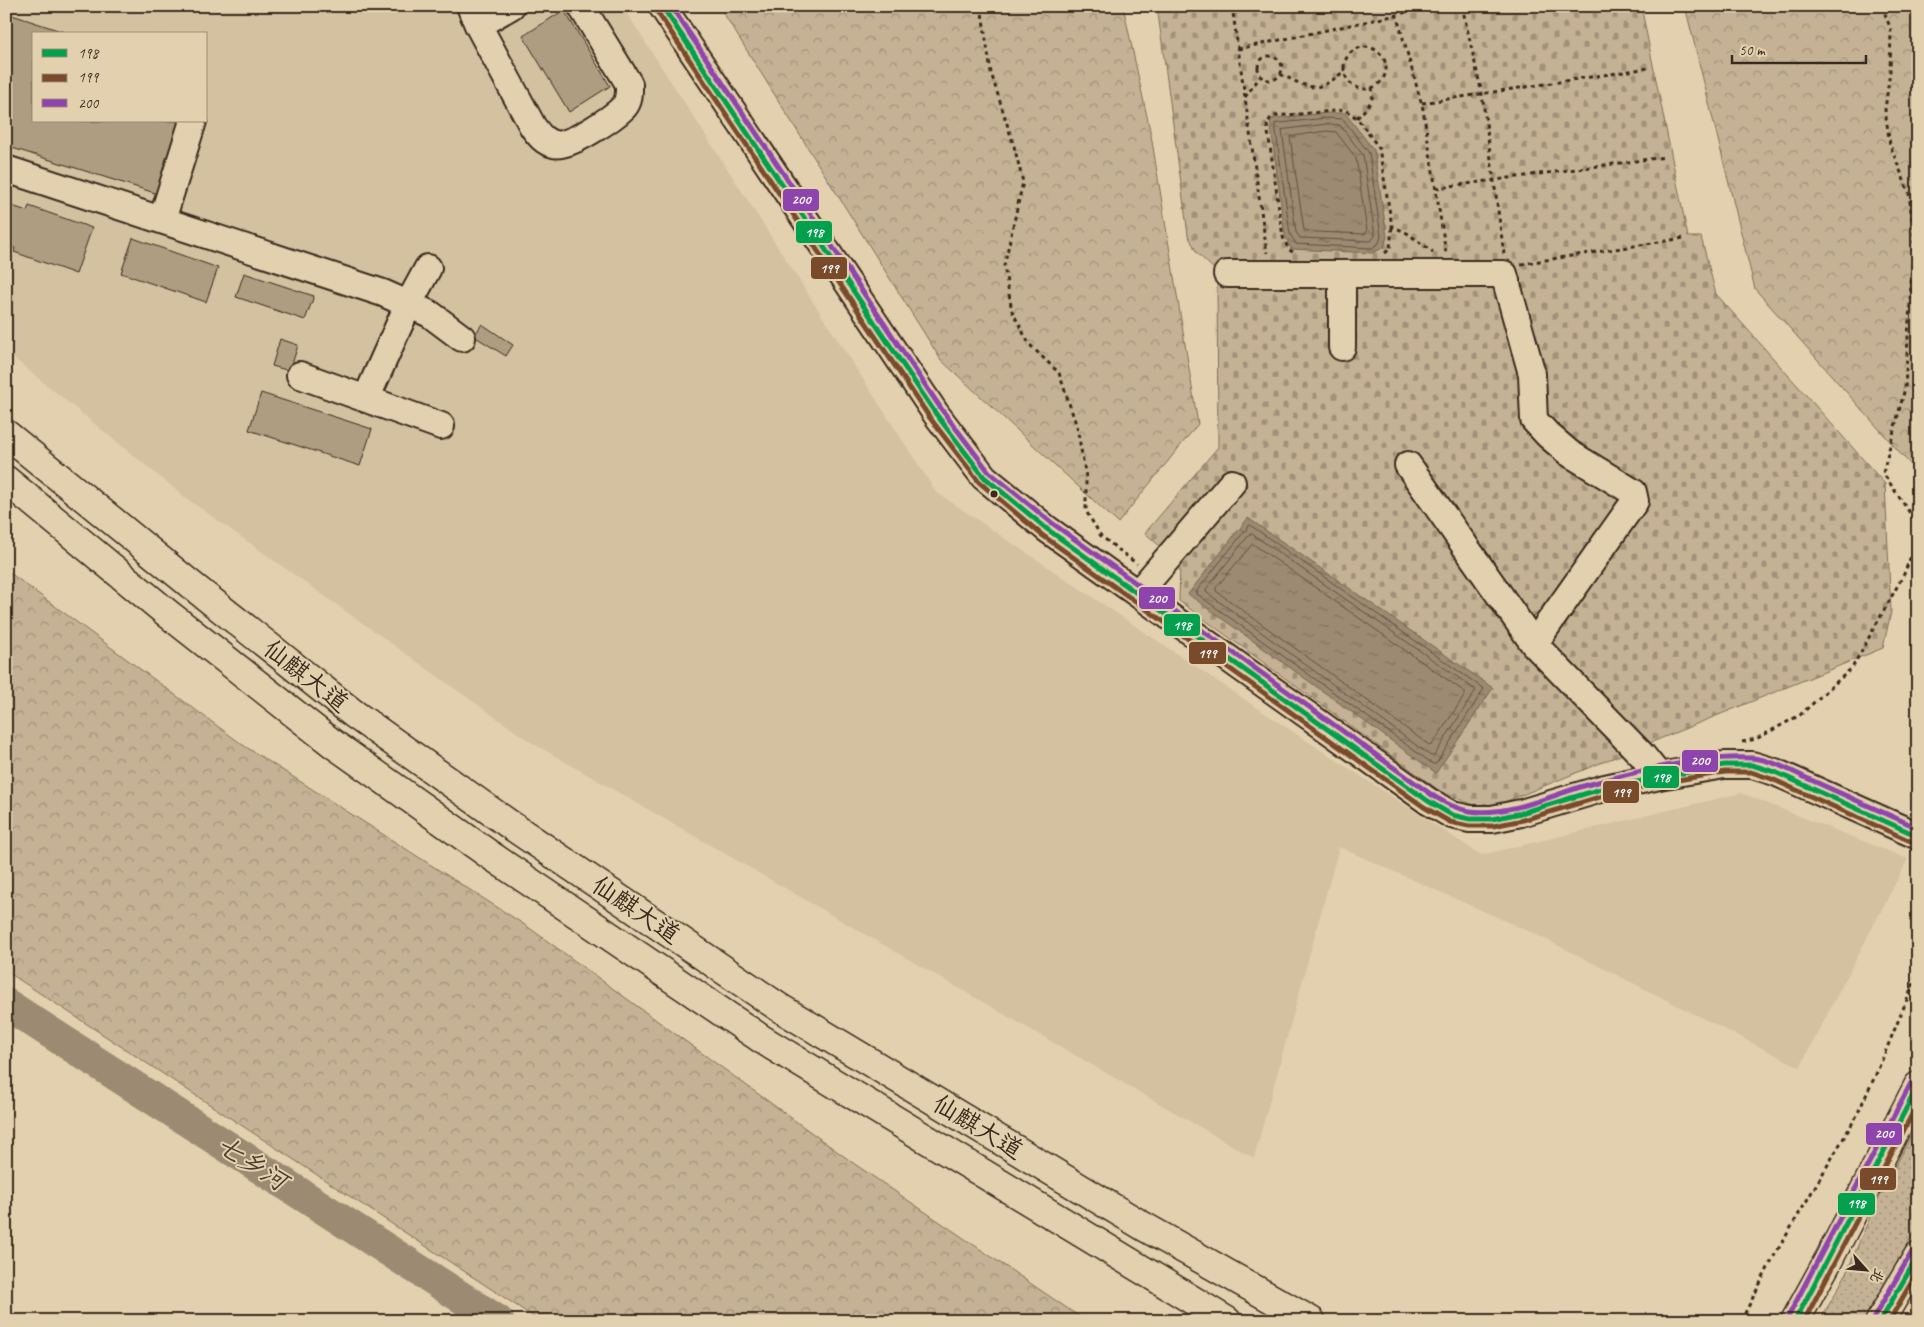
<svg xmlns="http://www.w3.org/2000/svg" width="1924" height="1327" viewBox="0 0 1924 1327" font-family="Caveat,'LXGW WenKai TC',sans-serif">
  <style>
    .built { fill: #d3c1a0; fill-rule: evenodd }
    .grass { fill: url(#grass-dots); stroke: #806e59 }
    .forest { fill: url(#forest-crowns); stroke: #806e59 }
    .cemetery { fill: url(#cemetery-stones); stroke: #806e59 }
    .water { fill: url(#water-ripples); stroke: #766450 }
    .lines { fill: none; stroke-linecap: round; stroke-linejoin: round }
    .shore { stroke: #625040; stroke-width: 1 }
    .river { stroke: #9d8a72; stroke-width: 32 }
    .building { fill: #af9d81; stroke: #3b2a1e }
    .minor-casing { stroke: #3b2a1e; stroke-width: 30 }
    .major-casing { stroke: #3b2a1e; stroke-width: 31 }
    .path { stroke: #3b2a1e; stroke-width: 3; stroke-dasharray: 4 4; stroke-linecap: butt }
    .minor { stroke: #e3d0ae; stroke-width: 26 }
    .major { stroke: #e3d0ae; stroke-width: 28 }
    .bus-1-casing { stroke: #e3d0ae; stroke-width: 9 }
    .bus-2-casing { stroke: #e3d0ae; stroke-width: 9 }
    .bus-3-casing { stroke: #e3d0ae; stroke-width: 9 }
    .bus-1 { stroke: #03a04e; stroke-width: 5 }
    .bus-2 { stroke: #7a4b2a; stroke-width: 5 }
    .bus-3 { stroke: #8e44ad; stroke-width: 5 }
    .bus-dot { fill: #3b2a1e; stroke: #e3d0ae; stroke-width: 2 }
    .labels { text-anchor: middle; dominant-baseline: central; stroke-width: 4; stroke-linejoin: round; paint-order: stroke }
    .street-label { font-size: 25px; fill: #3b2a1e; stroke: #e3d0ae }
    .water-label { font-size: 26px; font-style: italic; fill: #4f3d2f; stroke: #e3d0ae }
    .line-badge { stroke: #e3d0ae; stroke-width: 2 }
    .badge-label { font-size: 14px; text-anchor: middle; font-weight: bold; fill: #fff }
  </style>
  <defs>
    <pattern id="grass-dots" width="8" height="8" patternUnits="userSpaceOnUse" patternTransform="scale(1.25)"><rect width="8" height="8" fill="#c5b294"/><path d="M2 2h.1M6 6h.1" fill="none" stroke="#a19178" stroke-width="1.8" stroke-linecap="round"/></pattern>
    <pattern id="forest-crowns" width="20" height="18" patternUnits="userSpaceOnUse" patternTransform="scale(1.25)"><rect width="20" height="18" fill="#c5b294"/><path d="M2 6a3 3 0 1 1 6 0M12 15a3 3 0 1 1 6 0" fill="none" stroke="#a19178"/></pattern>
    <pattern id="cemetery-stones" width="16" height="16" patternUnits="userSpaceOnUse" patternTransform="scale(1.25)"><rect width="16" height="16" fill="#c5b294"/><path d="M2 7V4a2 2 0 0 1 4 0v3zM10 15v-3a2 2 0 0 1 4 0v3z" fill="#a19178"/></pattern>
    <pattern id="water-ripples" width="26" height="14" patternUnits="userSpaceOnUse" patternTransform="scale(1.25)"><rect width="26" height="14" fill="#9d8a72"/><path d="M2 4q2-2 4 0t4 0M15 11q2-2 4 0t4 0" fill="none" stroke="#81715d"/></pattern>
  </defs>
  <rect width="100%" height="100%" fill="#e3d0ae"/>
  <filter id="ink" filterUnits="userSpaceOnUse"><feTurbulence type="fractalNoise" baseFrequency=".02" numOctaves="2"/><feDisplacementMap in="SourceGraphic" scale="10" xChannelSelector="R" yChannelSelector="G"/><feConvolveMatrix kernelMatrix="1 2 1 2 8 2 1 2 1" color-interpolation-filters="sRGB"/></filter>
  <g filter="url(#ink)">
    <path class="built" d="M 6,6 L 622,6 L 936,492 L 1275,720 L 1481,855 L 1741,793 L 1908,859 L 1800,1067 L 1537,935 L 1339,847 L 1254,1158 L 529,741 L 186,498 L 6,352 ZM 34,34 L 206,34 L 206,121 L 34,121 Z"/>
    <path class="grass" d="M 1918,1123 L 1918,1225 L 1866,1321 L 1820,1321 L 1845,1276 L 1875,1205 Z"/>
    <path class="forest" d="M 719,6 L 1123,6 L 1151,135 L 1198,424 L 1118,523 L 941,360 Z
      M 1685,6 L 1918,6 L 1918,473 L 1755,289 Z
      M 6,570 L 243,745 L 528,927 L 856,1165 L 1086,1321 L 540,1321 L 6,971 Z"/>
    <path class="cemetery" d="M 1157,6 L 1641,6 L 1688,237 L 1701,237 L 1716,294 L 1885,484 L 1891,612 L 1883,648 L 1485,810 L 1440,791 L 1179,601 L 1180,564 L 1145,533 L 1218,447 L 1217,272 L 1197,253 L 1188,235 Z"/>
    <path class="water" d="M 1327,113 L 1345,113 L 1374,150 L 1387,237 L 1384,247 L 1373,253 L 1291,249 L 1285,235 L 1270,120 L 1275,118 Z
      M 1248,518 L 1493,688 L 1436,773 L 1188,594 Z"/>
    <g class="lines">
      <path class="shore" d="M 1327,118 L 1343,119 L 1369,153 L 1381,236 L 1379,243 L 1372,248 L 1296,244 L 1290,234 L 1275,124 Z
        M 1327,124 L 1340,125 L 1363,155 L 1375,236 L 1371,241 L 1300,238 L 1296,232 L 1282,130 Z
        M 1327,131 L 1336,132 L 1356,158 L 1367,231 L 1365,234 L 1315,232 L 1304,230 L 1290,137 Z
        M 1250,525 L 1484,689 L 1436,764 L 1433,764 L 1197,594 L 1197,591 Z
        M 1252,534 L 1476,690 L 1434,756 L 1431,756 L 1206,592 L 1206,589 L 1249,535 Z
        M 1253,544 L 1465,692 L 1465,695 L 1432,745 L 1429,745 L 1216,591 L 1216,588 Z"/>
      <path class="river" d="M 6,1004 L 498,1321"/>
    </g>
    <path class="building" d="M 564,10 L 610,86 L 569,112 L 523,36 Z
      M 6,13 L 70,34 L 34,34 L 34,121 L 182,121 L 158,194 L 6,146 Z
      M 6,204 L 27,211 L 29,206 L 92,228 L 76,274 L 14,252 L 15,248 L 6,245 Z
      M 133,238 L 218,268 L 206,302 L 121,273 Z
      M 244,273 L 314,296 L 305,320 L 236,297 Z
      M 482,324 L 513,345 L 506,356 L 474,336 Z
      M 280,339 L 298,345 L 290,371 L 272,366 Z
      M 261,393 L 372,429 L 360,466 L 249,430 Z"/>
    <g class="lines">
      <g class="minor-casing">
        <path id="minor" d="M 470,6 L 478,25 L 533,127 C 539,135 544,142 554,144 C 568,149 614,117 624,107 C 630,100 629,92 629,84 L 581,6
          M 662,6 L 936,414 L 984,477 L 1047,529 L 1428,801 L 1452,815 L 1470,819 L 1492,819 L 1521,813 L 1601,789 L 1659,776 L 1724,765 L 1752,765 L 1775,772 L 1918,836
          M 478,25 L 511,6
          M 6,169 L 383,293 L 430,314 L 462,338
          M 162,220 L 193,121
          M 1227,274 L 1504,274 L 1532,374 L 1534,420 L 1548,435 L 1569,453 L 1633,492 L 1635,501 L 1534,644
          M 1342,347 L 1342,274
          M 300,375 L 441,426
          M 366,399 L 409,303 L 428,268
          M 1408,465 L 1534,644 L 1642,755 L 1659,776
          M 1138,593 L 1232,483"/>
      </g>
      <g class="major-casing">
        <path id="major" d="M 6,434 L 190,584 L 354,714 L 509,824 L 780,1008 L 1143,1226 L 1311,1321
          M 6,480 L 167,613 L 332,743 L 490,855 L 763,1040 L 1227,1321
          M 1795,1321 L 1828,1261 L 1918,1086
          M 1880,1321 L 1918,1256"/>
      </g>
      <path class="path" d="M 981,6 L 991,73 L 1014,146 L 1023,182 L 1004,266 L 1012,311 L 1029,344 L 1059,373 L 1077,427 L 1086,477 L 1086,511 L 1101,536 L 1137,564
        M 1232,6 L 1267,253
        M 1394,6 L 1423,109 L 1446,253
        M 1462,6 L 1482,94 L 1504,254
        M 1882,6 L 1891,30 L 1890,71 L 1885,110 L 1890,145 L 1909,193 L 1914,237 L 1905,388 L 1883,473 L 1918,525
        M1344 68a21 21 0 1 1 42 0a21 21 0 1 1-42 0Z
        M 1238,49 L 1397,15 L 1424,6
        M1258 68a12 12 0 1 1 24 0a12 12 0 1 1-24 0Z
        M 1280,74 C 1310,88 1315,95 1343,72
        M 1245,97 L 1260,77
        M 1422,103 L 1649,68
        M 1357,118 C 1366,108 1375,102 1372,88
        M 1436,188 L 1665,157
        M 1293,252 L 1289,250 L 1283,237 L 1267,125 L 1270,119 L 1275,116 L 1345,110 L 1357,118 L 1379,148 L 1392,226 L 1407,233 L 1433,252
        M 1385,253 L 1390,249 L 1392,226
        M 1521,264 L 1684,238
        M 1742,742 L 1756,739 L 1800,715 L 1852,668 L 1904,574 L 1918,538
        M 1741,1321 L 1773,1258 L 1856,1117 L 1877,1072 L 1918,973"/>
      <use href="#minor" class="minor"/>
      <use href="#major" class="major"/>
      <g class="bus-1-casing">
        <path id="bus-1" d="M 662,6 L 936,414 L 984,477 L 1047,529 L 1428,801 L 1452,815 L 1470,819 L 1492,819 L 1521,813 L 1601,789 L 1724,765 L 1752,765 L 1775,772 L 1918,836
          M 1795,1321 L 1918,1086
          M 1880,1321 L 1918,1256"/>
      </g>
      <g class="bus-2-casing">
        <path id="bus-2" d="M 656,10 L 930,418 L 979,482 L 1042,535 L 1424,807 L 1450,822 L 1469,826 L 1493,826 L 1523,820 L 1603,796 L 1660,783 L 1725,772 L 1751,772 L 1772,779 L 1915,843
          M 1804,1321 L 1918,1103
          M 1889,1321 L 1918,1271"/>
      </g>
      <g class="bus-3-casing">
        <path id="bus-3" d="M 671,6 L 942,410 L 989,472 L 1052,523 L 1432,795 C 1444,802 1455,809 1470,811 C 1506,816 1546,798 1580,787 C 1629,773 1700,755 1751,758 C 1771,759 1792,772 1811,780 C 1846,796 1882,812 1918,828
          M 1788,1317 L 1911,1083
          M 1874,1317 L 1912,1252"/>
      </g>
      <use href="#bus-1" class="bus-1"/>
      <use href="#bus-2" class="bus-2"/>
      <use href="#bus-3" class="bus-3"/>
    </g>
  </g>
  <circle class="bus-dot" cx="994" cy="494" r="4.5"/>
  <g class="labels">
    <g class="street-label">
      <text transform="translate(306 676) rotate(38)">仙麒大道</text>
      <text transform="translate(636 910) rotate(34)">仙麒大道</text>
      <text transform="translate(978 1127) rotate(31)">仙麒大道</text>
    </g>
    <g class="water-label">
      <text transform="translate(252 1163) rotate(33)">七乡河</text>
    </g>
  </g>
  <g class="line-badge">
    <rect x="782" y="188" width="38" height="24" rx="5" fill="#8e44ad"/>
    <rect x="795" y="220" width="38" height="24" rx="5" fill="#03a04e"/>
    <rect x="810" y="256" width="38" height="24" rx="5" fill="#7a4b2a"/>
    <rect x="1138" y="586" width="38" height="24" rx="5" fill="#8e44ad"/>
    <rect x="1163" y="613" width="38" height="24" rx="5" fill="#03a04e"/>
    <rect x="1188" y="641" width="39" height="24" rx="5" fill="#7a4b2a"/>
    <rect x="1681" y="749" width="38" height="24" rx="5" fill="#8e44ad"/>
    <rect x="1642" y="765" width="38" height="24" rx="5" fill="#03a04e"/>
    <rect x="1602" y="780" width="38" height="24" rx="5" fill="#7a4b2a"/>
    <rect x="1865" y="1122" width="38" height="24" rx="5" fill="#8e44ad"/>
    <rect x="1859" y="1167" width="38" height="24" rx="5" fill="#7a4b2a"/>
    <rect x="1837" y="1192" width="39" height="24" rx="5" fill="#03a04e"/>
  </g>
  <g class="badge-label">
    <text x="801" y="204">200</text>
    <text x="814" y="237">198</text>
    <text x="829" y="273">199</text>
    <text x="1157" y="603">200</text>
    <text x="1182" y="630">198</text>
    <text x="1207" y="658">199</text>
    <text x="1700" y="765">200</text>
    <text x="1661" y="782">198</text>
    <text x="1621" y="797">199</text>
    <text x="1884" y="1138">200</text>
    <text x="1878" y="1184">199</text>
    <text x="1856" y="1208">198</text>
  </g>
  <rect width="1924" height="1327" fill="none" stroke="#e3d0ae" stroke-width="25"/>
  <rect x="12" y="12" width="1899" height="1302" fill="none" stroke="#3b2a1e" stroke-width="2" filter="url(#ink)"/>
  <rect x="32" y="32" width="175" height="90" fill="#e3d0ae" stroke="#a08e74"/>
  <rect x="42" y="49" width="25" height="8" fill="#03a04e" stroke="#a08e74"/>
  <text x="78" y="58" font-size="15" fill="#3b2a1e">198</text>
  <rect x="42" y="74" width="25" height="8" fill="#7a4b2a" stroke="#a08e74"/>
  <text x="78" y="82" font-size="15" fill="#3b2a1e">199</text>
  <rect x="42" y="99" width="25" height="8" fill="#8e44ad" stroke="#a08e74"/>
  <text x="78" y="108" font-size="15" fill="#3b2a1e">200</text>
  <g transform="translate(1866 1270) rotate(117)" stroke="#e3d0ae" stroke-width="4" paint-order="stroke">
  <path d="M0-4L9 19L0 12L-9 19Z" fill="#3b2a1e"/>
  <text y="-8" font-size="14" font-weight="bold" text-anchor="middle" fill="#3b2a1e">北</text>
  </g>
  <path d="M1732 55v8h134v-8" fill="none" stroke="#3b2a1e" stroke-width="2.5"/>
  <text x="1739" y="55" font-size="15" fill="#3b2a1e" stroke="#e3d0ae" stroke-width="4" paint-order="stroke">50 m</text>
</svg>
